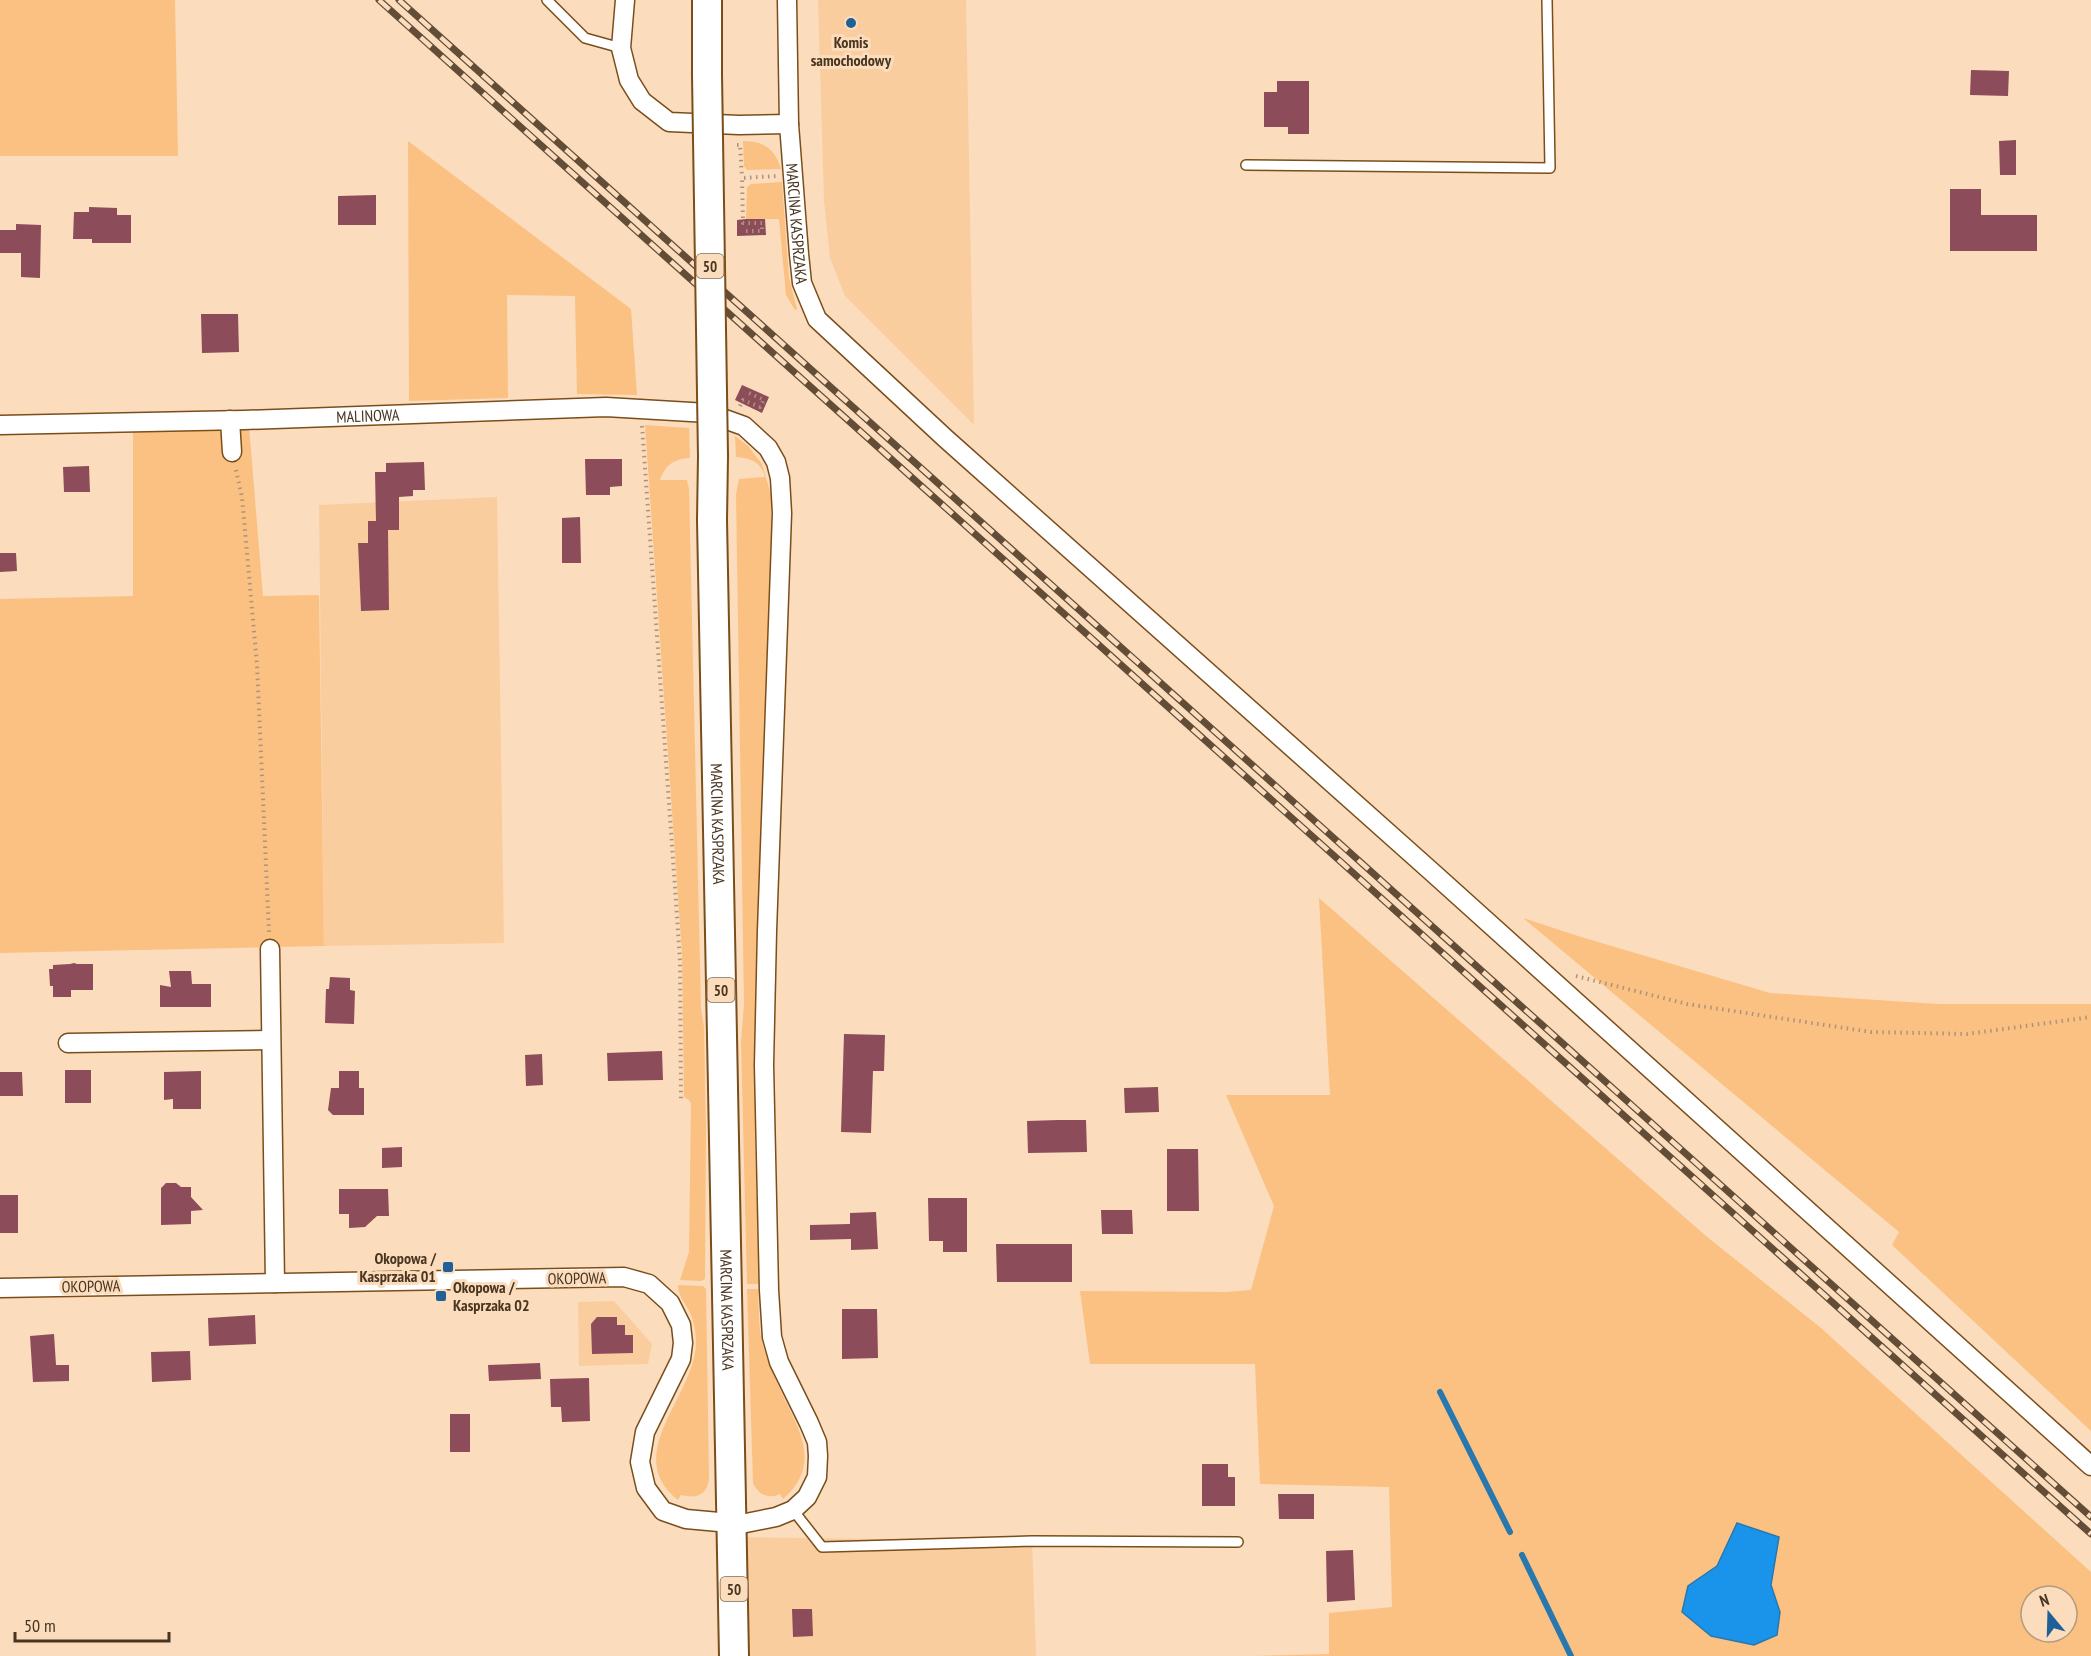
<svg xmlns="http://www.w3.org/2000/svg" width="2091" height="1656" viewBox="0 0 2091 1656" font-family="'PT Sans Narrow',sans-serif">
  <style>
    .built { fill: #facd9f }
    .green { fill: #fbc183; fill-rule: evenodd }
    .water { fill: #1a94eb; stroke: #2878ae; stroke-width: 1.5 }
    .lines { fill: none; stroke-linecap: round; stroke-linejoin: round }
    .stream { stroke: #2878ae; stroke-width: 6 }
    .building { fill: #8c4c59 }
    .service-casing { stroke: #7a4e1a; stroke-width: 12 }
    .minor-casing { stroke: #7a4e1a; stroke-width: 21 }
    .primary-casing { stroke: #7a4e1a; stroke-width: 32 }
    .path { stroke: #ae9379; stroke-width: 4; stroke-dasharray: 1.5 4.5; stroke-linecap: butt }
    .service { stroke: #fff; stroke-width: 9 }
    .minor { stroke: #fff; stroke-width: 18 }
    .primary { stroke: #fff; stroke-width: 28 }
    .rail-casing { stroke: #634d37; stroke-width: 7 }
    .rail { stroke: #fbdcbd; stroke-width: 4.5; stroke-dasharray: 14; stroke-linecap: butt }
    .primary-bridge-casing { stroke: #7a4e1a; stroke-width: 32; stroke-linecap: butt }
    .primary-bridge { stroke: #fff; stroke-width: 28 }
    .poi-dot { fill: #1f6196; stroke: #fbdcbd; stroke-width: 2 }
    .labels { text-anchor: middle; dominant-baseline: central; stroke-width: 6; stroke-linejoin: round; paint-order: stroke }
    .shield { fill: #fbdcbd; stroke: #7e674f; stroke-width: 1.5 }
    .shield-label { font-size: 15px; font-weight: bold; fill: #493520 }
    .poi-label { font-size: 16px; font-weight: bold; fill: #493520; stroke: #fbdcbd }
    .street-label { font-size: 16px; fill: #493520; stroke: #fbdcbd }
  </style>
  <rect width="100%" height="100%" fill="#fbdcbd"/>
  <path class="built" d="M 818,0 L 966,0 L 974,425 L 845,296 L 830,258 L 824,201 Z
    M 497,497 L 504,943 L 324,946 L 319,505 Z
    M 614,1301 L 652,1344 L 648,1364 L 579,1366 L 578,1302 Z
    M 733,1537 L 1032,1541 L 1036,1656 L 734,1656 Z"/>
  <path class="green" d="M 0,0 L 175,0 L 178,156 L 0,156 Z
    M 408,141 L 631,309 L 637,395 L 577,394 L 575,296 L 507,295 L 508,398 L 409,401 Z
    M 743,141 C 764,141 775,149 781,169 L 747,170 L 744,166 Z
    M 782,182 L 789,278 L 797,309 L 795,310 L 786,295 L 779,219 L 746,219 L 747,187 L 751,184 Z
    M 645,425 L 689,428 L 690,458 C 674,459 665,465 660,480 L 687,480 L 689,489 L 701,1008 L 704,1027 L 706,1128 L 705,1279 L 701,1281 L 680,1280 L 689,1252 L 691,1104 L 689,1100 L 684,1097 L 682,954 Z
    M 249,426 L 263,596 L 319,595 L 324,946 L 0,953 L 0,599 L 133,596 L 133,428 Z
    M 735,436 L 748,446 L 762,464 L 771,495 L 772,572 L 756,994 L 755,1137 L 759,1284 L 747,1284 L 741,1042 L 744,1004 L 736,494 L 739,479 L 765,477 C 761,462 751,458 736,457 Z
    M 1319,898 L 1706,1236 L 1821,1328 L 2091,1572 L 2091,1656 L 1256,1656 L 1329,1654 L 1329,1613 L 1392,1607 L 1389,1487 L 1260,1484 L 1255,1364 L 1090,1364 L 1080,1291 L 1226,1292 L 1251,1290 L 1274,1206 L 1226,1095 L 1330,1095 ZM 2031,1596 L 2067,1596 L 2067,1632 L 2031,1632 Z
    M 1523,918 L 1578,936 L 1770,993 L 1938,1004 L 2091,1004 L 2091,1431 L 1892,1245 L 1899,1232 Z
    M 678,1285 L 703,1286 L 706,1289 L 709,1478 C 708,1495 696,1499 681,1495 L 678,1500 C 621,1455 693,1398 696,1345 C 696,1336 695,1326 692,1318 C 689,1307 677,1296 678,1285 Z
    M 747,1289 L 758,1289 C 759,1309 758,1330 764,1349 C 769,1366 777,1383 785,1400 C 803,1436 819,1468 783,1499 L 780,1494 C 768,1500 758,1494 753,1483 Z"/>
  <path class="water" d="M 1737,1523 L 1779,1537 L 1771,1585 L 1780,1612 L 1777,1635 L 1754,1645 L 1711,1636 L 1682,1612 L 1688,1586 L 1717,1566 Z"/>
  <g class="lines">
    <path class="stream" d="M 1440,1392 L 1510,1532
      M 1522,1555 L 1571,1656"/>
  </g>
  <path class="building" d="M 1971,70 L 2009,71 L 2008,96 L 1970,95 Z
    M 1277,81 L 1309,81 L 1309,134 L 1288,134 L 1288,127 L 1264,127 L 1264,92 L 1277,92 Z
    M 2016,140 L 2016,175 L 2000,175 L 1999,141 Z
    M 1950,189 L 1981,189 L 1981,215 L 2037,215 L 2037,251 L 1950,251 Z
    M 376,195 L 376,225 L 338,225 L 338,196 Z
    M 89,207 L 117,208 L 117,215 L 131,215 L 131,243 L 92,243 L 92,239 L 73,239 L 74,212 L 89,212 Z
    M 746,219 L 765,219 L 766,235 L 737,236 L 737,220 Z
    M 16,224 L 41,225 L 40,278 L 21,277 L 21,253 L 0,253 L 0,230 L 16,230 Z
    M 201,314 L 238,314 L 239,352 L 202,353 Z
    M 742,385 L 769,397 L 762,413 L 735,400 Z
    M 585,459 L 622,459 L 622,486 L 610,487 L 610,495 L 586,495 Z
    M 424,462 L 425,490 L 413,490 L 413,496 L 399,497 L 399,530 L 388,530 L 389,610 L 361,611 L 358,543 L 368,543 L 368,521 L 376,521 L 375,472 L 386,472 L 386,463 Z
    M 89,466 L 90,492 L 64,492 L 63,467 Z
    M 580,517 L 581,563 L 562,563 L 562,518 Z
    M 0,553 L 16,553 L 17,571 L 0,572 Z
    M 74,963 L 77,964 L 93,964 L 93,990 L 71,990 L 71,997 L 53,997 L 53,986 L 50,986 L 49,969 L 53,969 L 53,965 L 70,964 Z
    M 169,971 L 191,971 L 192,984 L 211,984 L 211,1007 L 160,1007 L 160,985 L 171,987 Z
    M 330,977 L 350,978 L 350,990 L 355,991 L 354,1024 L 325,1023 L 326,989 L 329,989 Z
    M 844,1034 L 885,1035 L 884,1071 L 873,1071 L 871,1133 L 841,1132 Z
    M 662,1051 L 663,1080 L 608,1081 L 607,1053 Z
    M 542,1054 L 543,1085 L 526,1086 L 525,1055 Z
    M 65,1070 L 91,1070 L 91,1103 L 65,1103 Z
    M 201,1071 L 201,1109 L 173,1109 L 173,1099 L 164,1100 L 164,1072 Z
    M 339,1071 L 359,1071 L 359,1088 L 364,1088 L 364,1115 L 333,1115 L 328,1110 L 331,1088 L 339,1088 Z
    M 0,1072 L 22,1072 L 23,1096 L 0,1096 Z
    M 1158,1087 L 1159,1112 L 1125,1113 L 1124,1088 Z
    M 1058,1120 L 1086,1120 L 1087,1152 L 1028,1153 L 1027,1121 Z
    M 402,1147 L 402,1167 L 382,1168 L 382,1148 Z
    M 1167,1149 L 1198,1149 L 1199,1211 L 1167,1211 Z
    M 166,1183 L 176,1183 L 181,1187 L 191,1187 L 191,1197 L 203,1210 L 191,1211 L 191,1224 L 161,1225 L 161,1188 Z
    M 339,1189 L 388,1189 L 389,1216 L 377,1216 L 365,1227 L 349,1228 L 349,1214 L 339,1214 Z
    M 0,1195 L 18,1195 L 18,1233 L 0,1233 Z
    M 928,1198 L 967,1198 L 967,1252 L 943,1252 L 943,1241 L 929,1241 Z
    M 1101,1210 L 1132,1210 L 1133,1234 L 1102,1234 Z
    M 876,1212 L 878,1249 L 851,1250 L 851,1239 L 810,1240 L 810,1225 L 850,1224 L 850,1213 Z
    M 996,1244 L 1072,1244 L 1072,1282 L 997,1282 Z
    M 842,1309 L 877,1309 L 878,1358 L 842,1359 Z
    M 255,1315 L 256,1344 L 209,1346 L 208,1318 Z
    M 597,1317 L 617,1317 L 617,1325 L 625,1325 L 625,1335 L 633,1335 L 633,1353 L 592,1354 L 591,1324 Z
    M 54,1334 L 56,1365 L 69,1365 L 69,1381 L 33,1382 L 30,1336 Z
    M 190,1351 L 191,1380 L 152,1382 L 151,1352 Z
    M 540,1363 L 541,1379 L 489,1381 L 488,1365 Z
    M 589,1378 L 590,1421 L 562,1422 L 561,1407 L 551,1407 L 550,1379 Z
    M 450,1414 L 470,1414 L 470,1452 L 450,1452 Z
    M 1202,1464 L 1228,1464 L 1228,1477 L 1235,1477 L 1235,1506 L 1202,1506 Z
    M 1278,1494 L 1314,1494 L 1314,1519 L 1279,1519 Z
    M 1353,1550 L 1355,1600 L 1327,1602 L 1326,1551 Z
    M 792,1609 L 812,1609 L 813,1636 L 793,1637 Z"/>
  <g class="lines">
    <g class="service-casing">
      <path id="service" d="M 547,0 L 585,38 L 621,48
        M 1246,165 L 1550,168 L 1547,0
        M 793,1510 L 822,1547 L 1032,1541 L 1238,1542"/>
    </g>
    <g class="minor-casing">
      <g id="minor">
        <path d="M 625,0 L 621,48 L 629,80 L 642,101 L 669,122 L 739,125 L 789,124"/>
        <path id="s1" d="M 787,0 L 789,124 L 799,254 L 802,283 L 817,319 L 945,438 L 1432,872 L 2091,1466"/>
        <path d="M 230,420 L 232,452"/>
        <path id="s2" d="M 0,425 L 244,420 L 606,407 L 708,413 L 744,426 L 768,448 L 776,462 L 780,478 L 782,513 L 767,931 L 764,1065 L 769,1290 L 772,1337 L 779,1362 L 809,1423 L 817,1442 L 818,1456 L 817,1477 L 807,1497 L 793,1510 L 776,1517 L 741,1524 L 686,1519 L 663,1511 L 646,1488 L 640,1462 L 645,1432 L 681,1359 L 683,1343 L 681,1325 L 670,1303 L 649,1284 L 624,1277 L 0,1288"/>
        <path d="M 270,949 L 275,1283"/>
        <path d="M 68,1043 L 270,1040"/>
      </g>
    </g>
    <g class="primary-casing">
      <g id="primary">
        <path d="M 707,0 L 707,75"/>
        <path id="s3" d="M 713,456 L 712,520 L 734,1656"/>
      </g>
    </g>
    <path class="path" d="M 737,145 L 740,145 L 742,178
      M 746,231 L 762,231 L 762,223 L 743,223 L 742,178 L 777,176
      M 740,406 L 743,400 L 760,407 L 764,400 L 749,393
      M 642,426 L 676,901 L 680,962 L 681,1102
      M 236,470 L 242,497 L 257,665 L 269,932
      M 1576,976 L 1687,1004 L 1871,1032 L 1967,1034 L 2091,1017"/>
    <use href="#service" class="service"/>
    <use href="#minor" class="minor"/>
    <use href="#primary" class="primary"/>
    <g class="rail-casing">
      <path id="rail" d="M 379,0 L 2091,1534
        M 399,0 L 2091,1517"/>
    </g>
    <use href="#rail" class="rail"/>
    <g class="primary-bridge-casing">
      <path id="primary-bridge" d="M 707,75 L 713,456"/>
    </g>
    <use href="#primary-bridge" class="primary-bridge"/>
  </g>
  <g class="poi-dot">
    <circle cx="851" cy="23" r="6"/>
    <rect x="442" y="1261" width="12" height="12" rx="3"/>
    <rect x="435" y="1290" width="12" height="12" rx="3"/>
  </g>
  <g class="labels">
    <g class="shield">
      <rect x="696.5" y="254" width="27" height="24" rx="4.5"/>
      <rect x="707.5" y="978" width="27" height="24" rx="4.5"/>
      <rect x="720.5" y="1577" width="27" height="24" rx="4.5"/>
    </g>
    <g class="shield-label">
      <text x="710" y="266">50</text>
      <text x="721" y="990">50</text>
      <text x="734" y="1589">50</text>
    </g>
    <g class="poi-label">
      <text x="851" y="42">Komis<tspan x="851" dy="18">samochodowy</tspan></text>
      <text x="436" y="1258" text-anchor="end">Okopowa /<tspan x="436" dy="18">Kasprzaka 01</tspan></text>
      <text x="453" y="1287" text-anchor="start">Okopowa /<tspan x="453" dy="18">Kasprzaka 02</tspan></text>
    </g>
    <g class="street-label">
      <text stroke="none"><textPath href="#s1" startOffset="224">MARCINA KASPRZAKA</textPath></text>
      <text stroke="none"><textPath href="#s2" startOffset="368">MALINOWA</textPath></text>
      <text stroke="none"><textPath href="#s3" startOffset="368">MARCINA KASPRZAKA</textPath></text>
      <text transform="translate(577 1278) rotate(-1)">OKOPOWA</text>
      <text transform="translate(91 1286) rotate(-1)">OKOPOWA</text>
      <text stroke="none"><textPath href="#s3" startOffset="854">MARCINA KASPRZAKA</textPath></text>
    </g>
  </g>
  <g transform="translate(2049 1614) rotate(341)"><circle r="28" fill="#fbdcbd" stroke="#b4997e" stroke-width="1.5"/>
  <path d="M0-4.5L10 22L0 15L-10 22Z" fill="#1f6196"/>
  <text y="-9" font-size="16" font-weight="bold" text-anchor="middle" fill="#493520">N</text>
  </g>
  <path d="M15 1632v9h154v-9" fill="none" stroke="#493520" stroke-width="3"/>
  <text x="24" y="1632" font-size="18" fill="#493520" stroke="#fbdcbd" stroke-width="4.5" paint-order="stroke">50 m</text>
</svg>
